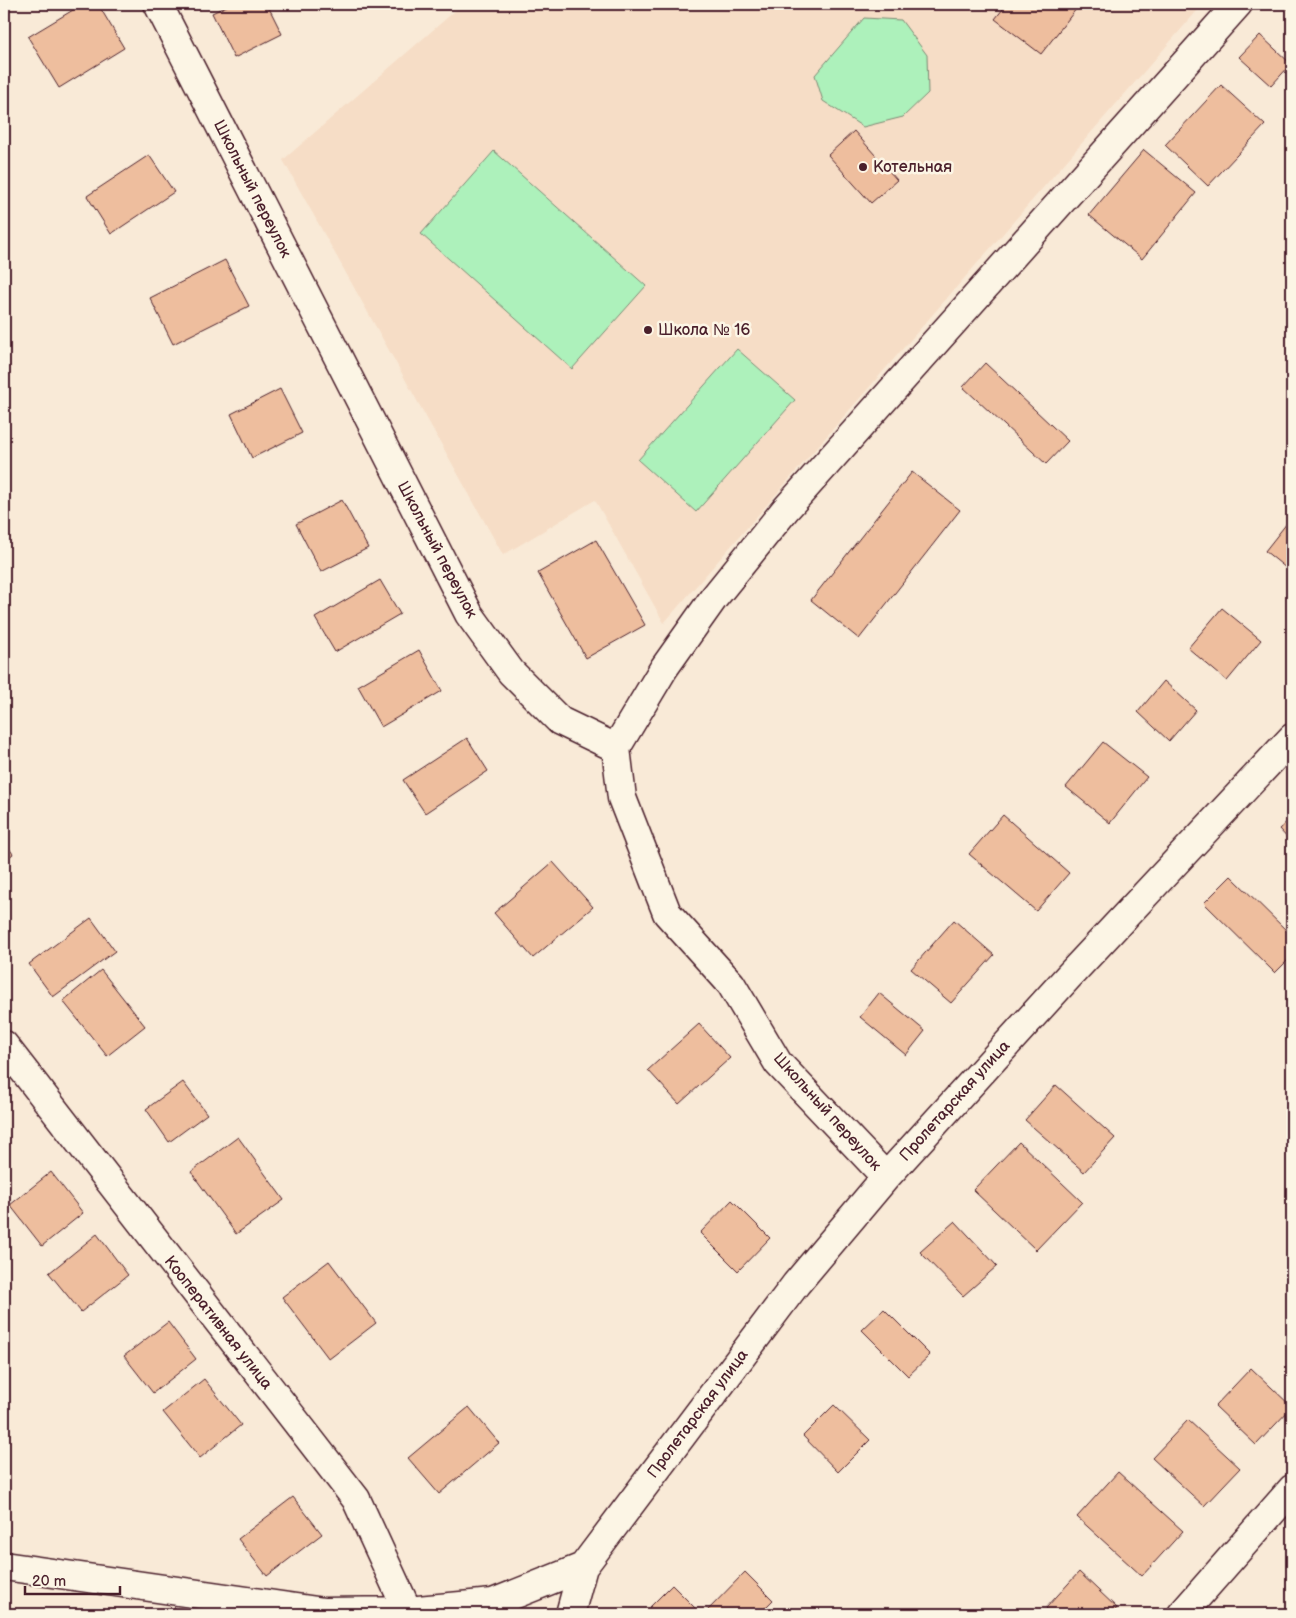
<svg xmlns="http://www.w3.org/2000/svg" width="1296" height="1618" viewBox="0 0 1296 1618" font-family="'Balsamiq Sans',sans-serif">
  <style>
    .built { fill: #f6ddc6 }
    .green { fill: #adf1bb; stroke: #7c8873 }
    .building { fill: #eebe9e; stroke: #4a1f2b }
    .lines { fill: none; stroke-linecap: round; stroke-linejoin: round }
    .minor-casing { stroke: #4a1f2b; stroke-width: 31 }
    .minor { stroke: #fcf5e5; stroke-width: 28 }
    .poi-dot { fill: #4a1f2b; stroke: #fcf5e5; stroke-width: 2 }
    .labels { text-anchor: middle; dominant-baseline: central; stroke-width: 5; stroke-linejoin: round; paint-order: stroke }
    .poi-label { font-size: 16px; fill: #4a1f2b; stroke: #fcf5e5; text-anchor: start }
    .street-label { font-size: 16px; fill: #4a1f2b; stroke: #fcf5e5 }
  </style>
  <rect width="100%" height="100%" fill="#f9ead7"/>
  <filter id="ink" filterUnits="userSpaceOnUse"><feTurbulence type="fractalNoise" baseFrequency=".02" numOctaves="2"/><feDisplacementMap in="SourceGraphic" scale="10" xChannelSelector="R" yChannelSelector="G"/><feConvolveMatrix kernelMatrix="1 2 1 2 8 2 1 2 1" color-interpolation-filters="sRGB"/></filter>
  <g filter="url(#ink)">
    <path class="built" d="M 463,4 L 1203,4 L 664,623 L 595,500 L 503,555 L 283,160 Z"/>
    <path class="green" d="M 864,18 L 901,20 L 927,55 L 928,93 L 903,117 L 863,127 L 823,101 L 815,75 Z
      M 494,151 L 646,286 L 572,369 L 421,234 Z
      M 737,349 L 795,400 L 696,512 L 638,460 Z"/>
    <path class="building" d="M 83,4 L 98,4 L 124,48 L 59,88 L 28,37 Z
      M 231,4 L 267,4 L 282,34 L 234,58 L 212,13 Z
      M 1007,4 L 1080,4 L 1041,54 L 995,19 Z
      M 1284,4 L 1292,4 L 1292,13 Z
      M 1260,35 L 1291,64 L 1271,86 L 1239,57 Z
      M 1221,85 L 1265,125 L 1208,186 L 1165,145 Z
      M 854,131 L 897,180 L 871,203 L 828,155 Z
      M 1144,150 L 1196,193 L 1142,259 L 1089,215 Z
      M 149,155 L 174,192 L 111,234 L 87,196 Z
      M 225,260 L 249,306 L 173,344 L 150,298 Z
      M 985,363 L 1068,441 L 1046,464 L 963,387 Z
      M 280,389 L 302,433 L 252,458 L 231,414 Z
      M 912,472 L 960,510 L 859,639 L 811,600 Z
      M 342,500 L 368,548 L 321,572 L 296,524 Z
      M 1291,518 L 1292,519 L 1292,573 L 1265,551 Z
      M 596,540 L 645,625 L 586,658 L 538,573 Z
      M 380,580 L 400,614 L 335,652 L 315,618 Z
      M 1222,608 L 1261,640 L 1227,681 L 1188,648 Z
      M 419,650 L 442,691 L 381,727 L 358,686 Z
      M 1164,681 L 1196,710 L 1169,741 L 1138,712 Z
      M 467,738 L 488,771 L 425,813 L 403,780 Z
      M 1103,742 L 1147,777 L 1110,823 L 1066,787 Z
      M 1003,815 L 1069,873 L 1036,911 L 969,854 Z
      M 1292,817 L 1292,843 L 1279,829 Z
      M 4,841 L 13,854 L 4,861 Z
      M 553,862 L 593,907 L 533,958 L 494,913 Z
      M 1231,876 L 1292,936 L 1292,956 L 1275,973 L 1204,903 Z
      M 91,918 L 115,951 L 53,997 L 29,964 Z
      M 954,920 L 994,955 L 951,1003 L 911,969 Z
      M 101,970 L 145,1026 L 107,1056 L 63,1001 Z
      M 879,993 L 925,1031 L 906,1055 L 860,1017 Z
      M 699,1024 L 730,1058 L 679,1104 L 648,1070 Z
      M 183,1082 L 207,1114 L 169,1142 L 146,1109 Z
      M 1056,1085 L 1115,1138 L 1084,1172 L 1025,1120 Z
      M 238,1137 L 284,1200 L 236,1234 L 191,1172 Z
      M 1019,1142 L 1082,1202 L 1036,1250 L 973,1190 Z
      M 51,1172 L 83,1213 L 42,1246 L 10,1205 Z
      M 732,1200 L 770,1238 L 738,1271 L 700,1233 Z
      M 955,1221 L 997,1266 L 963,1296 L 920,1252 Z
      M 97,1234 L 128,1275 L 81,1312 L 49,1273 Z
      M 329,1261 L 376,1323 L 329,1359 L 282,1297 Z
      M 884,1309 L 930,1355 L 908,1376 L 862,1330 Z
      M 168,1322 L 196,1359 L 153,1393 L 124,1356 Z
      M 1251,1368 L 1292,1407 L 1256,1445 L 1215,1406 Z
      M 204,1379 L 241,1425 L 200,1458 L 163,1412 Z
      M 834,1405 L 870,1440 L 838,1472 L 803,1436 Z
      M 469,1407 L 499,1443 L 439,1494 L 408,1458 Z
      M 1188,1420 L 1240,1468 L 1204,1506 L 1152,1458 Z
      M 1118,1472 L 1183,1531 L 1142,1576 L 1077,1517 Z
      M 293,1497 L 322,1534 L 267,1576 L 238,1539 Z
      M 745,1572 L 773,1600 L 759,1614 L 710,1614 L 707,1611 Z
      M 1079,1572 L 1117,1608 L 1112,1614 L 1052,1614 L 1046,1608 Z
      M 672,1585 L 701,1614 L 648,1614 L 645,1612 Z"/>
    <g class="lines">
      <g class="minor-casing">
        <path id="minor" d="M 158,4 L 469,614 L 511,672 L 560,721 L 616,748 L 622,798 L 667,913 L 731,984 L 778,1063 L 886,1177
          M 616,748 L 664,668 L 713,599 L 785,510 L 1238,4
          M 4,1045 L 356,1499 L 409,1614
          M 4,1566 L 324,1612 L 407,1611 L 493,1603 L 583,1567
          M 570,1614 L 583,1567 L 796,1284 L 886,1177 L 1068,977 L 1292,738
          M 1182,1614 L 1292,1489"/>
      </g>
      <use href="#minor" class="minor"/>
    </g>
  </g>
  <g class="poi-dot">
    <circle cx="863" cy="167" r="5"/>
    <circle cx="648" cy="330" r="5"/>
  </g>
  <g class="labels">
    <g class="poi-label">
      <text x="873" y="167">Котельная</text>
      <text x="658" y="330">Школа № 16</text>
    </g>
    <g class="street-label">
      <text transform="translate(252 189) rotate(63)">Школьный переулок</text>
      <text transform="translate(437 550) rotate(62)">Школьный переулок</text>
      <text transform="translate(955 1101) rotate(-48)">Пролетарская улица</text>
      <text transform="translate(827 1112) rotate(48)">Школьный переулок</text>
      <text transform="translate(218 1323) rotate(52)">Кооперативная улица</text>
      <text transform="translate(698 1414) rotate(-53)">Пролетарская улица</text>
    </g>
  </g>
  <rect width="1296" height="1618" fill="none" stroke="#fcf5e5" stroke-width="20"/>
  <rect x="10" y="10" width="1276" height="1598" fill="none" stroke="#4a1f2b" stroke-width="2" filter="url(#ink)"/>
  <path d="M25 1586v8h95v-8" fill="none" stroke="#4a1f2b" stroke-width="2.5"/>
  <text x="32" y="1586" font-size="15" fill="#4a1f2b" stroke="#fcf5e5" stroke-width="4" paint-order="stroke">20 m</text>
</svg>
